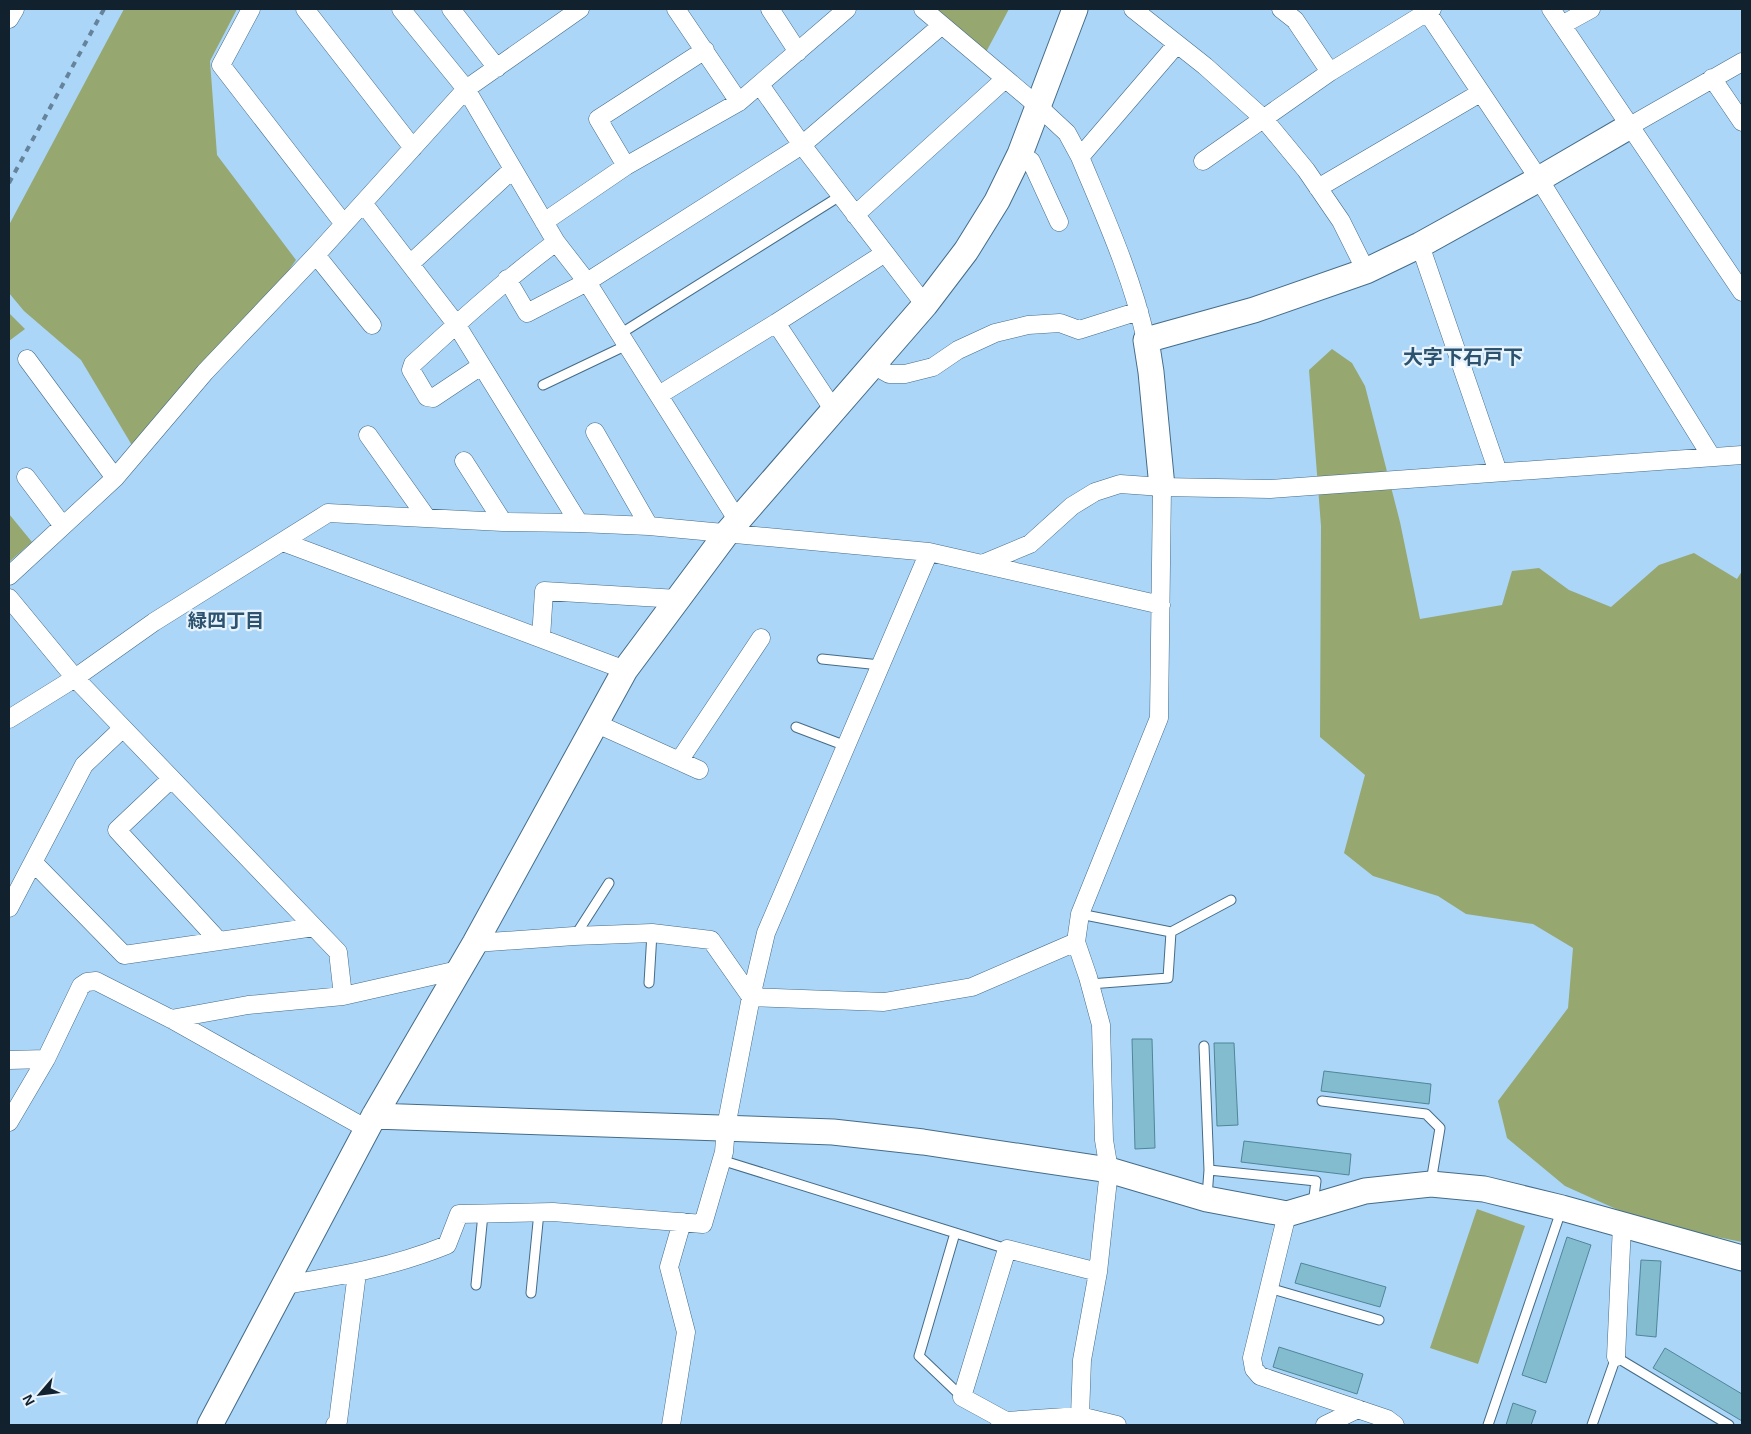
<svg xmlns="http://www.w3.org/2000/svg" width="1751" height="1434" viewBox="0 0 1751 1434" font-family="Arial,'Noto Sans JP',sans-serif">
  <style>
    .green { fill: #96a770 }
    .building { fill: #83bbcf; stroke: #4f8699 }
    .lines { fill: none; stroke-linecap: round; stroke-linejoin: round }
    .lane-casing { stroke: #446c89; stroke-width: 11 }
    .street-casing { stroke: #446c89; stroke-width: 19 }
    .secondary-casing { stroke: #446c89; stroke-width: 27 }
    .lane { stroke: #fff; stroke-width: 9 }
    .street { stroke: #fff; stroke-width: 18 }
    .secondary { stroke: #fff; stroke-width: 25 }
    .rail { stroke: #65839b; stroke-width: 4; stroke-dasharray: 6 6; stroke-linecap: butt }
    .labels { text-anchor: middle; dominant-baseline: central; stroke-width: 4.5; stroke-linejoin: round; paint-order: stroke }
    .neighbourhood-label { font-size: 19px; font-weight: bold; fill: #2c526e; stroke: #e7f3fe }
    .quarter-label { font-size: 20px; font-weight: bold; fill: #2c526e; stroke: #e7f3fe }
  </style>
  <rect width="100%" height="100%" fill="#acd6f8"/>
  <path class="green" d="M 124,9 L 237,9 L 210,61 L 217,155 L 296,260 L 254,320 L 133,447 L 81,360 L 24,311 L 9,293 L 9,225 Z
    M 933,9 L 1009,9 L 985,54 Z
    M 9,313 L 25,329 L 9,341 Z
    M 1332,349 L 1352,363 L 1365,386 L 1400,522 L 1420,619 L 1502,605 L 1512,571 L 1539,568 L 1569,590 L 1611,607 L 1659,565 L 1694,553 L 1737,579 L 1742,571 L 1742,1242 L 1647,1223 L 1565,1186 L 1507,1138 L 1498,1101 L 1568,1008 L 1573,948 L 1533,924 L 1466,914 L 1438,896 L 1373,876 L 1344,853 L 1365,775 L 1320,737 L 1321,526 L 1309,370 Z
    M 9,514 L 32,542 L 9,562 Z
    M 1477,1209 L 1525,1226 L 1478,1364 L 1430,1348 Z"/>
  <path class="building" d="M 1132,1039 L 1152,1039 L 1155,1148 L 1135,1149 Z
    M 1214,1043 L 1234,1043 L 1238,1125 L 1217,1126 Z
    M 1324,1071 L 1431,1084 L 1429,1104 L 1321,1091 Z
    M 1244,1141 L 1351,1154 L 1349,1175 L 1241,1162 Z
    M 1567,1237 L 1591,1245 L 1546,1383 L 1522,1375 Z
    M 1641,1260 L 1661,1261 L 1656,1337 L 1636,1335 Z
    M 1301,1263 L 1386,1287 L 1380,1307 L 1295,1283 Z
    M 1279,1347 L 1363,1374 L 1357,1394 L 1273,1367 Z
    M 1665,1348 L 1742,1394 L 1742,1421 L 1653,1368 Z
    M 1513,1403 L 1536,1411 L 1531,1425 L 1506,1425 Z"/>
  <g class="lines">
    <g class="lane-casing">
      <path id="lane" d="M 620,334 L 840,196
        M 543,385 L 627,345
        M 822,659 L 880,665
        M 796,727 L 846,746
        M 1080,914 L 1171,932 L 1168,978 L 1090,984
        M 1171,932 L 1231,900
        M 575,936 L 609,883
        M 649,983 L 652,933
        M 1204,1046 L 1209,1170
        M 1322,1101 L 1426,1114 L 1440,1128 L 1431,1182
        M 721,1160 L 1007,1249
        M 1207,1197 L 1209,1170 L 1316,1181 L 1313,1204
        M 955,1233 L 919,1356 L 962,1397
        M 476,1285 L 483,1214
        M 1269,1288 L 1379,1320
        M 531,1293 L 539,1212
        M 1488,1425 L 1562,1208
        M 1592,1425 L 1616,1357 L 1729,1425"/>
    </g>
    <g class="street-casing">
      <path id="street" d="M 251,9 L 221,65 L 344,224
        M 305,9 L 413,148
        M 401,9 L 466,89 L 556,242 L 587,282 L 738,521
        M 451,9 L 497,68
        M 676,9 L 739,102
        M 770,9 L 798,52
        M 923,9 L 1039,107 L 1067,133 L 1080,157 L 1177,44
        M 1133,9 L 1205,66 L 1263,118 L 1306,170 L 1341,221 L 1366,271
        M 1281,9 L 1295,20 L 1330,72
        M 1551,9 L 1742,292
        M 1427,12 L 1539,179 L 1711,456
        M 9,19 L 15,9
        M 1562,25 L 1591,9
        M 1712,78 L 1742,122
        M 760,85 L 802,145 L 925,305
        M 1630,126 L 1742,62
        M 1020,154 L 1031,161 L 1059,222
        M 1080,157 C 1105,217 1132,276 1146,340
        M 1203,161 L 1330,72 L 1432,9
        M 626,166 L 598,119 L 705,50
        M 1318,188 L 1480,93
        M 363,203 L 456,324 L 579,523
        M 855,215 L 1005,79
        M 544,222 L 626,166 L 739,102 L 847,9
        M 1420,245 L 1498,472
        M 316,255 L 372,325
        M 410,264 L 513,169
        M 507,279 L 527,313 L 587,282 L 802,145 L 942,25
        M 776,323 L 885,253
        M 27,359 L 115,478
        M 873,365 L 889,374 L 905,374 L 933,367 L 958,350 L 995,333 L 1028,325 L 1060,323 L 1079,330 L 1139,311
        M 481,366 L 433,398 L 427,397 L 411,370 L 413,364 C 460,321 505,280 556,242
        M 659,395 L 776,323 L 833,409
        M 595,432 L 649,526
        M 368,435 L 427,518
        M 464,461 L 503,522
        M 26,477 L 63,526
        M 283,542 L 625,670
        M 982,564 L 1030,544 L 1072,506 L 1095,492 L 1120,484 L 1162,487 L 1270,489 L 1742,455
        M 9,576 L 115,478 L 205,372 L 316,255 L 466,89 L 580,9
        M 9,598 L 75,678 L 338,952 L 343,996
        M 541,638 L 544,591 L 678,599
        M 9,719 L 75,678 L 154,622 L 328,513 L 503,522 L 579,523 L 649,526 L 929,552 L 1161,605
        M 595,723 L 699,770
        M 679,761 L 761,638
        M 171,779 L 117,830 L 218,940
        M 33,862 L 124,955 L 314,927
        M 9,908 L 84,765 L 123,728
        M 475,943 L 574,936 L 652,933 L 711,940 L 751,997 L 884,1002 L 972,987 L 1076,942
        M 171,1019 L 248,1005 L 343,996 L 458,970
        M 9,1060 L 46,1059
        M 9,1122 L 46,1059 L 81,986 L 87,982 L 96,981 L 171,1019 L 367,1129
        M 1287,1214 L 1252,1358 L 1254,1369 L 1260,1376 L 1387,1419 L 1395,1425
        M 284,1285 C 340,1276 393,1267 447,1245 L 459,1214 L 553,1212 L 703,1224 L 724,1152 L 726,1127 L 751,997 L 766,933 L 929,552
        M 1616,1357 L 1622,1225
        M 1080,1416 L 1117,1425
        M 1006,1421 L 962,1397 L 1007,1249 L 1098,1272
        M 335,1425 L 338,1421 L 357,1273
        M 671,1425 L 686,1332 L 669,1267 L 682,1222
        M 1000,1425 L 1006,1421 L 1080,1416 L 1082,1360 L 1098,1272 L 1109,1170 L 1104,1140 L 1101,1025 L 1088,977 L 1076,942 L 1080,914 L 1159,718 L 1162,487
        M 1325,1425 L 1358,1409"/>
    </g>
    <g class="secondary-casing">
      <path id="secondary" d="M 1162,487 L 1151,372 L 1146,340 L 1254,310 L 1366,271 L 1420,245 L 1539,179 L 1630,126
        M 374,1116 L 833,1132 L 923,1142 L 1109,1170 L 1207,1199 L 1287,1214 L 1365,1191 L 1431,1184 L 1484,1189 L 1562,1208 L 1742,1258
        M 210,1425 L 374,1116 L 475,943 L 625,670 L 727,533 L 925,305 L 966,251 L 997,201 L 1020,154 L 1075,9"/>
    </g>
    <use href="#lane" class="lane"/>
    <use href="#street" class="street"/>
    <use href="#secondary" class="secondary"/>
    <path class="rail" d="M 9,183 L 104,9"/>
  </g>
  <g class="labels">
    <g class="neighbourhood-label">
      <text x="226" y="620">緑四丁目</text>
    </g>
    <g class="quarter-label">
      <text x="1463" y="357">大字下石戸下</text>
    </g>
  </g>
  <rect width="1751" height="1434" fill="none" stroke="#11212d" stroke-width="20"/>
  <g transform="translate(40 1394) rotate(242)" stroke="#e7f3fe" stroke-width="4" paint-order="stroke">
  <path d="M0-4L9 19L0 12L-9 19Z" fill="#11212d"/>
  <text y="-8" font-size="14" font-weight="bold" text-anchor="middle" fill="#11212d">N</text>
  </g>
</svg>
